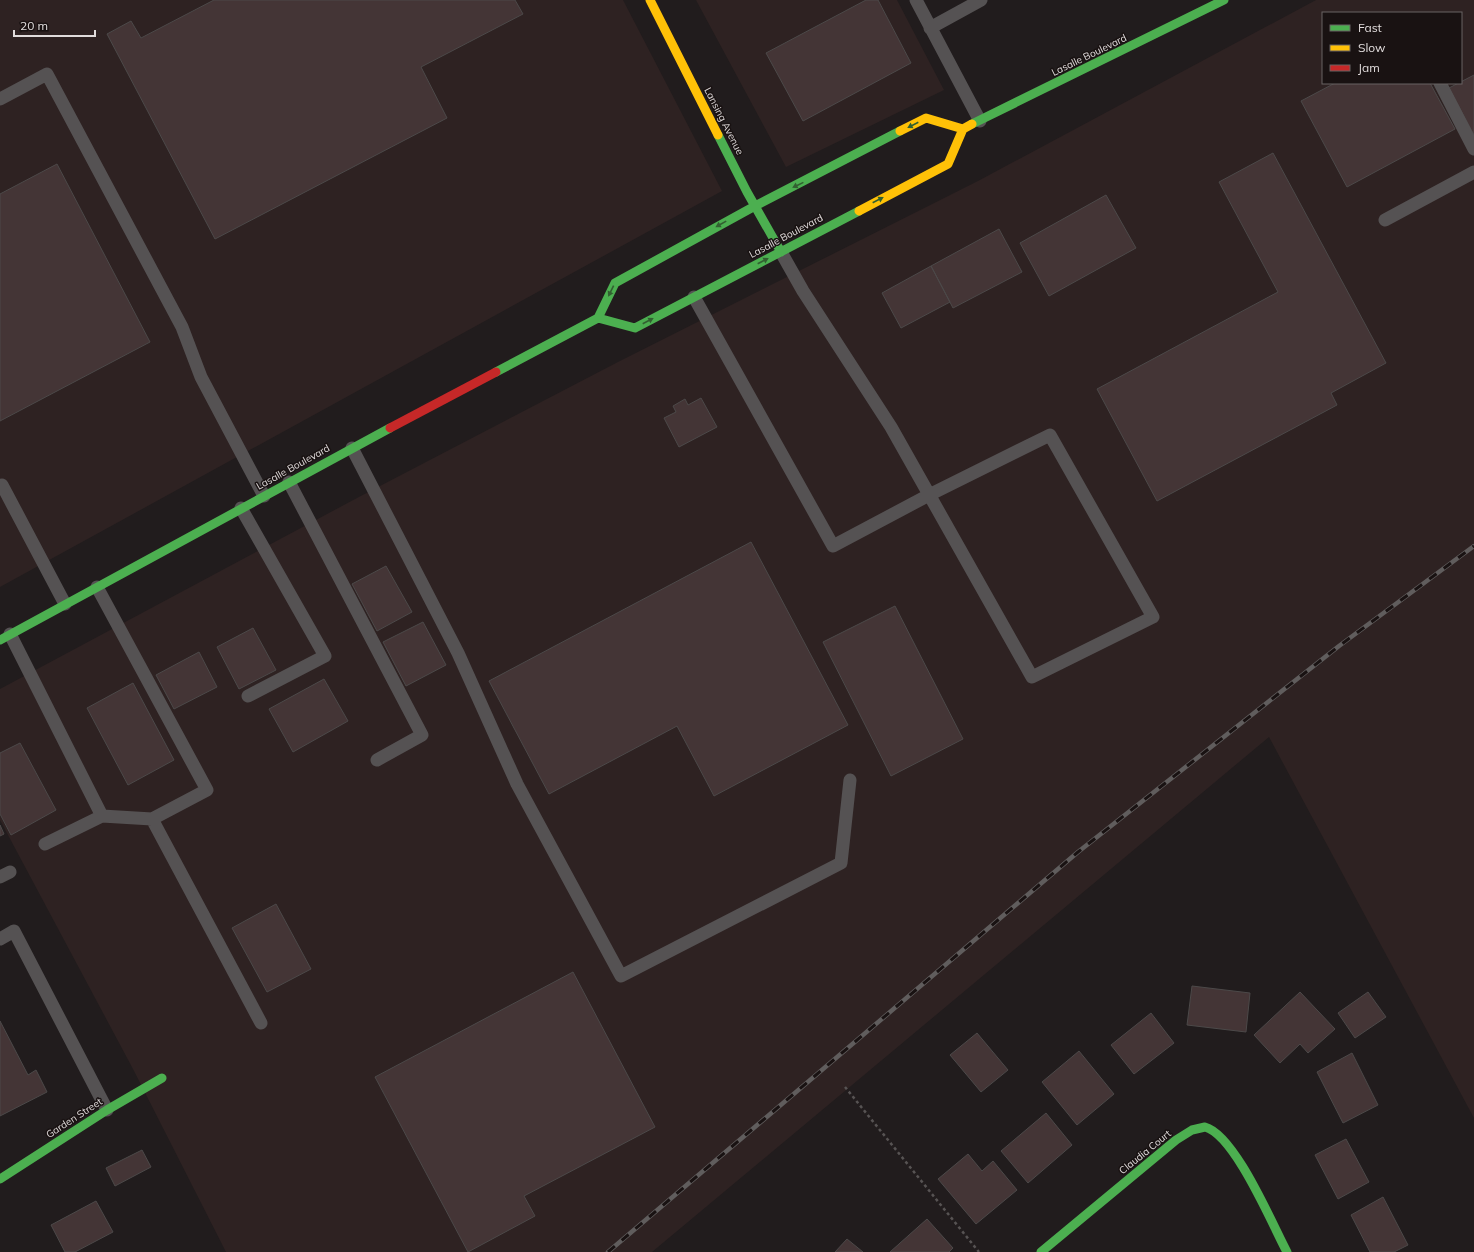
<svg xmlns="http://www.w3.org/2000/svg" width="1474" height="1252" viewBox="0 0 1474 1252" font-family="Mulish,sans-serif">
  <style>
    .built { fill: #2e2222; fill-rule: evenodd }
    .building { fill: #443536; stroke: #4c4949 }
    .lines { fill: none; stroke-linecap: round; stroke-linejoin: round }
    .path { stroke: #575353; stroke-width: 2.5; stroke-dasharray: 3 3; stroke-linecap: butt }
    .lane { stroke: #555253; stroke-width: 13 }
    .fast { stroke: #4caf50; stroke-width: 9 }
    .slow { stroke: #ffc107; stroke-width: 9 }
    .jam { stroke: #c62828; stroke-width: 9 }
    .rail-casing { stroke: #605d5d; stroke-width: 4.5 }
    .rail { stroke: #191212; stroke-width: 3; stroke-dasharray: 9; stroke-linecap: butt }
    .oneway { fill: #326031 }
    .labels { text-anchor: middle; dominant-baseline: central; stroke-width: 3; stroke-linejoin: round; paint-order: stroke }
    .street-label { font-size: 10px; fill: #e1dcdc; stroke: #191212 }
  </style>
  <rect width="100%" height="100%" fill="#211c1d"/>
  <path class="built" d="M 0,0 L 623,0 L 722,191 L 0,587 Z
    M 696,0 L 897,0 L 944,90 L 786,167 Z
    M 1316,0 L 1474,0 L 1474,1118 L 1269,737 L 652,1252 L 226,1252 L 133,1069 L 0,820 L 0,689 L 357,498 L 618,362 L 978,181 ZM 1323,13 L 1461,13 L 1461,83 L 1323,83 Z"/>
  <path class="building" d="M 214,0 L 515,0 L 523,14 L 421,67 L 447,118 L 215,239 L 107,34 L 131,21 L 141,38 Z
    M 866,0 L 878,0 L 911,63 L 803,121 L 766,53 Z
    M 1474,75 L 1474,135 L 1449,88 Z
    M 1335,83 L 1430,83 L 1455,129 L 1347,187 L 1301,101 Z
    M 1273,153 L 1386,363 L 1331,393 L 1337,405 L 1157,501 L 1097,389 L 1278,292 L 1219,182 Z
    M 57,164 L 150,342 L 0,421 L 0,194 Z
    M 1106,195 L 1136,248 L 1049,296 L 1020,243 Z
    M 999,229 L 1022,272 L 953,308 L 931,266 Z
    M 931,266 L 950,302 L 901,328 L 882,293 Z
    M 701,398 L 717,427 L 679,447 L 664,418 L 676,412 L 673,406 L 685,399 L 688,405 Z
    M 751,542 L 848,725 L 714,796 L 677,726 L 549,794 L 489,681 Z
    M 386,566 L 412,612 L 377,631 L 352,584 Z
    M 895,606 L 963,739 L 891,776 L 823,642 Z
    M 423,622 L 446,665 L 406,686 L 383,642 Z
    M 253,628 L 276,670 L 239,689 L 217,647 Z
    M 199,652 L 217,687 L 174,709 L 156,675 Z
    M 324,679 L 348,721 L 293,752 L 269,709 Z
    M 133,683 L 174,760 L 128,785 L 87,708 Z
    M 20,743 L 56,810 L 11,835 L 0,814 L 0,753 Z
    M 0,825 L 4,834 L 0,836 Z
    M 276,904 L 311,969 L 267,992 L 232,928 Z
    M 573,972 L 655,1127 L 524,1196 L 535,1216 L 468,1252 L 375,1077 Z
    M 1192,986 L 1250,993 L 1246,1032 L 1187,1025 Z
    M 1300,992 L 1335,1029 L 1308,1053 L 1300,1044 L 1280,1063 L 1254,1035 Z
    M 1368,992 L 1386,1017 L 1355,1038 L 1338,1013 Z
    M 1151,1013 L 1174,1043 L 1134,1074 L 1111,1045 Z
    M 0,1021 L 28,1075 L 36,1070 L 47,1092 L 0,1116 Z
    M 977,1033 L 1008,1070 L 981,1092 L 950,1055 Z
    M 1079,1051 L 1114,1094 L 1077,1125 L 1042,1082 Z
    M 1352,1053 L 1378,1105 L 1343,1123 L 1317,1072 Z
    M 1046,1113 L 1072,1145 L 1028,1183 L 1001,1151 Z
    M 1346,1139 L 1369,1182 L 1338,1199 L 1315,1155 Z
    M 142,1150 L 151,1167 L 115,1186 L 106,1168 Z
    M 968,1154 L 982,1171 L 993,1161 L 1017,1190 L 976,1224 L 938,1179 Z
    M 1383,1197 L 1408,1245 L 1394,1252 L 1370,1252 L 1351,1215 Z
    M 96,1201 L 113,1232 L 75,1252 L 65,1252 L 51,1225 Z
    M 927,1219 L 953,1248 L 949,1252 L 890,1252 Z
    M 847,1239 L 863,1252 L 835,1252 Z"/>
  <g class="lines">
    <path class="path" d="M 845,1087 L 979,1252"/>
    <path class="lane" d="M 916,0 L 980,121
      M 930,28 L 981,0
      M 1440,83 L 1474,149
      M 0,99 L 47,74 L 182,327 L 201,377 L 264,496
      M 1385,220 L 1474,172
      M 694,297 L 833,546 L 929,495 L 1050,435 L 1153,617 L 1032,677 L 891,427 L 803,291 L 781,252
      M 352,448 L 458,653 L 517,784 L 621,976 L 841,863 L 850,780
      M 289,482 L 422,735 L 377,760
      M 2,485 L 65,604
      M 241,508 L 325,656 L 248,696
      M 97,587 L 207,790 L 152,819
      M 10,634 L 102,816 L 45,844
      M 102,816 L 152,819 L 261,1023
      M 0,877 L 10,872
      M 0,939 L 14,931 L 107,1110"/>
    <path class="fast" d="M 972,124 L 1224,0
      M 718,135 L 747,192 L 781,252
      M 598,318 L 635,328 L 859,211
      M 496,372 L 598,318 L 615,283 L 755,206 L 900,131
      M 0,640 L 390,428
      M 0,1179 L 107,1110 L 162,1078
      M 1041,1252 L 1176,1140 L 1192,1130 L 1205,1127 C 1235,1135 1272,1224 1287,1252"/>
    <path class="slow" d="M 650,0 L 718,135
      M 900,131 L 926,118 L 963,129
      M 859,211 L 948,164 L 963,129 L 972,124"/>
    <path class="jam" d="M 390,428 L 496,372"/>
    <g class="rail-casing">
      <path id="rail" d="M 608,1252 L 1078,852 L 1339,646 L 1474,546"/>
    </g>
    <use href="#rail" class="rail"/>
  </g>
  <defs><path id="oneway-solid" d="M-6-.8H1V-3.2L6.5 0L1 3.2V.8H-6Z"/></defs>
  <g class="oneway">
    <use href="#oneway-solid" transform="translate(913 125) rotate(153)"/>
    <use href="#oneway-solid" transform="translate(798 185) rotate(154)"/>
    <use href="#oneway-solid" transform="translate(878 200) rotate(-27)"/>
    <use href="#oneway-solid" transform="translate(721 224) rotate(151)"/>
    <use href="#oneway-solid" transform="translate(763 261) rotate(-27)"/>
    <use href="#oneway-solid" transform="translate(611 291) rotate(116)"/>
    <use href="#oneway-solid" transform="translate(648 321) rotate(-28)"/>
  </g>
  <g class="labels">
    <g class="street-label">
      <text transform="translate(1089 55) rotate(-26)">Lasalle Boulevard</text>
      <text transform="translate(724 121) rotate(63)">Lansing Avenue</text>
      <text transform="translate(786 236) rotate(-28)">Lasalle Boulevard</text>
      <text transform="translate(293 467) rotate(-29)">Lasalle Boulevard</text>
      <text transform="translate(74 1118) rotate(-33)">Garden Street</text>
      <text transform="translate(1145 1152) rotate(-39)">Claudia Court</text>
    </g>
  </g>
  <rect x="1322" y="12" width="140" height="72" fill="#191212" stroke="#696363"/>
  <rect x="1330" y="25" width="20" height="6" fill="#4caf50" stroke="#696363"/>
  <text x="1358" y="32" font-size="12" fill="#e1dcdc">Fast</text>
  <rect x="1330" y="45" width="20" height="6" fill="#ffc107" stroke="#696363"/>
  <text x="1358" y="52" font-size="12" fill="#e1dcdc">Slow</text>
  <rect x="1330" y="65" width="20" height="6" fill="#c62828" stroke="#696363"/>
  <text x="1358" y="72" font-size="12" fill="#e1dcdc">Jam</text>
  <path d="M14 30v6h81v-6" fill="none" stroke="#e1dcdc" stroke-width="2"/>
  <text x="20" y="30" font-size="12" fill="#e1dcdc" stroke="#191212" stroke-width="3" paint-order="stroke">20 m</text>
</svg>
